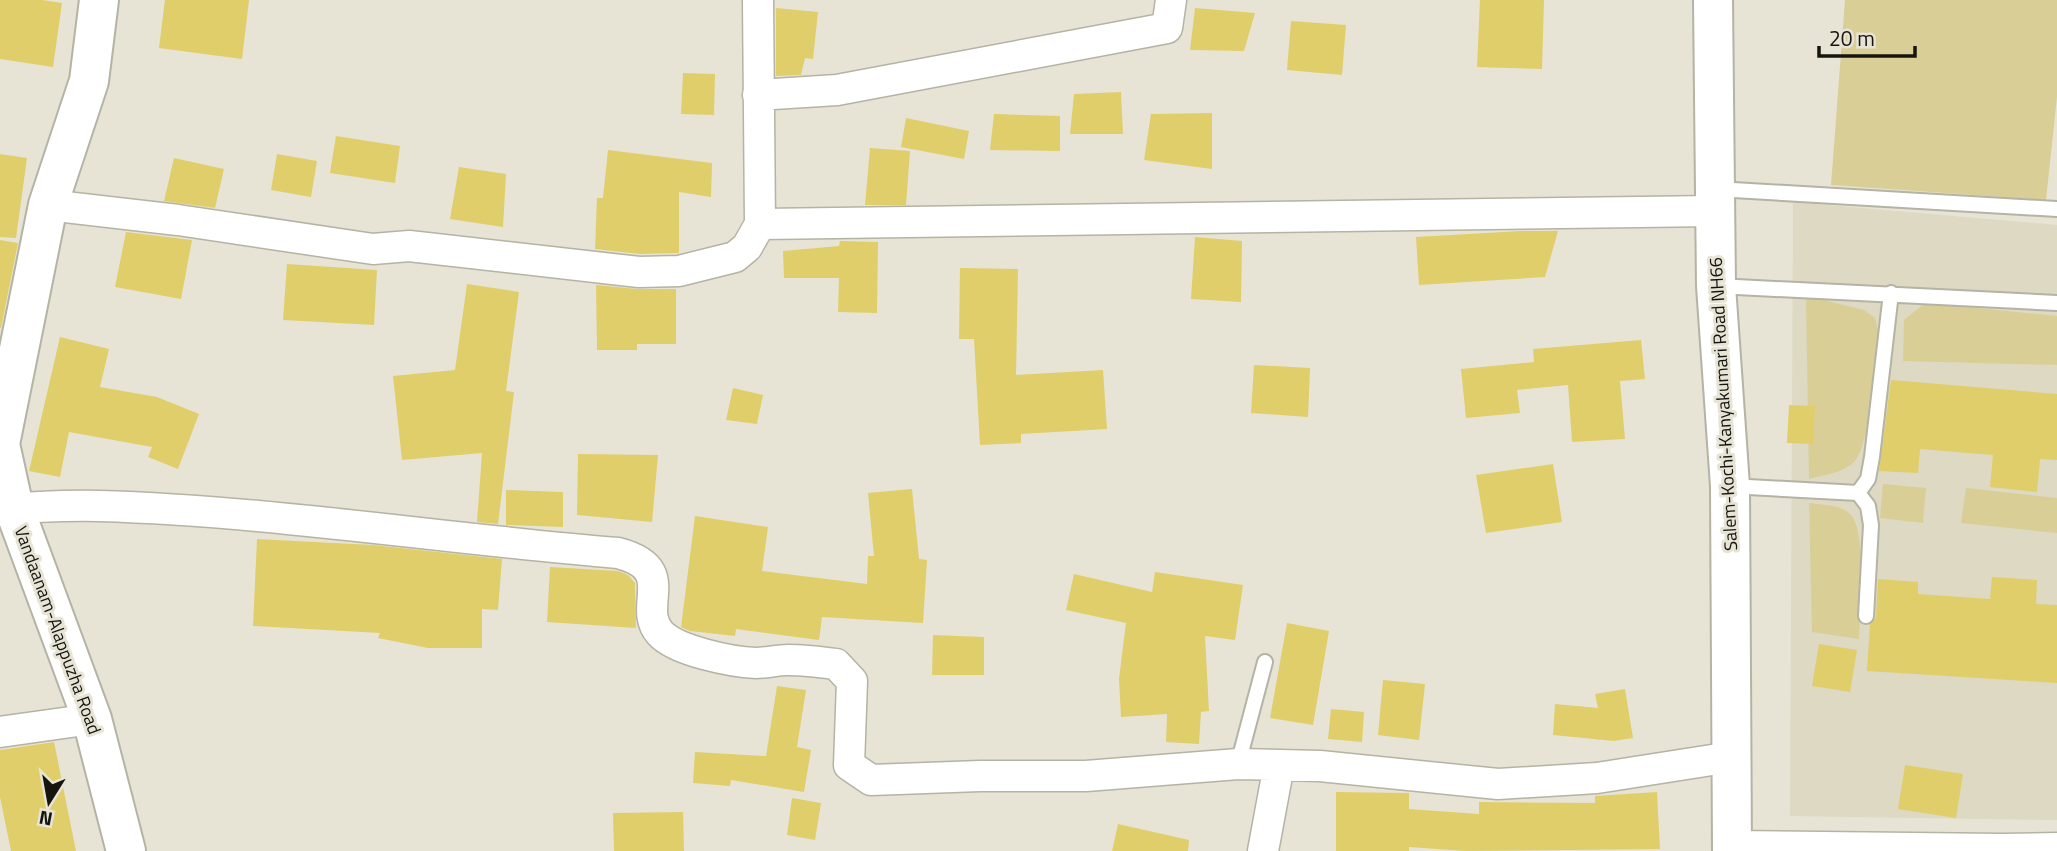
<svg xmlns="http://www.w3.org/2000/svg" width="2057" height="851" viewBox="0 0 2057 851" font-family="'Titillium Web',sans-serif">
  <style>
    .built { fill: #ddd9c2 }
    .green { fill: #d9ce96 }
    .building { fill: #e0ce6b }
    .lines { fill: none; stroke-linecap: round; stroke-linejoin: round }
    .lane-casing { stroke: #b5b3a4; stroke-width: 18 }
    .street-casing { stroke: #b5b3a4; stroke-width: 33 }
    .secondary-casing { stroke: #b5b3a4; stroke-width: 42 }
    .highway-casing { stroke: #b5b3a4; stroke-width: 42 }
    .lane { stroke: #fff; stroke-width: 14 }
    .street { stroke: #fff; stroke-width: 30 }
    .secondary { stroke: #fff; stroke-width: 38 }
    .highway { stroke: #fff; stroke-width: 38 }
    .labels { text-anchor: middle; dominant-baseline: central; stroke-width: 6; stroke-linejoin: round; paint-order: stroke }
    .street-label { font-size: 18px; fill: #15140f; stroke: #e7e4d5 }
  </style>
  <rect width="100%" height="100%" fill="#e7e4d5"/>
  <path class="built" d="M 1793,202 L 2057,225 L 2057,820 L 1790,816 Z"/>
  <path class="green" d="M 1845,0 L 2057,0 L 2057,97 L 2046,200 L 1831,185 Z
    M 1806,296 L 1864,310 L 1875,318 L 1878,330 C 1877,357 1871,444 1854,462 C 1843,473 1823,475 1809,479 Z
    M 1925,303 L 2057,316 L 2057,365 L 1903,361 L 1904,320 Z
    M 1883,484 L 1926,488 L 1923,523 L 1880,518 Z
    M 1966,488 L 2057,498 L 2057,533 L 1961,523 Z
    M 1809,503 C 1822,505 1841,504 1851,515 C 1867,532 1860,614 1859,639 L 1812,632 Z"/>
  <path class="building" d="M 0,0 L 42,0 L 62,3 L 53,67 L 0,59 Z
    M 165,0 L 249,0 L 242,59 L 159,48 Z
    M 1480,0 L 1544,0 L 1542,69 L 1477,67 Z
    M 776,8 L 818,12 L 813,59 L 805,58 L 801,75 L 776,76 Z
    M 1195,8 L 1255,13 L 1244,51 L 1190,50 Z
    M 1291,21 L 1346,25 L 1342,75 L 1287,70 Z
    M 683,73 L 715,74 L 714,115 L 681,114 Z
    M 1121,92 L 1123,134 L 1070,134 L 1074,94 Z
    M 1212,113 L 1212,169 L 1144,160 L 1151,114 Z
    M 994,114 L 1060,116 L 1060,151 L 990,150 Z
    M 906,118 L 969,131 L 964,159 L 901,147 Z
    M 336,136 L 400,146 L 395,183 L 330,173 Z
    M 870,148 L 910,151 L 906,205 L 865,205 Z
    M 608,150 L 712,163 L 711,197 L 679,192 L 679,253 L 640,254 L 595,249 L 597,198 L 603,198 Z
    M 0,154 L 27,158 L 16,238 L 0,237 Z
    M 277,154 L 317,161 L 311,197 L 271,190 Z
    M 174,158 L 224,169 L 215,208 L 164,201 Z
    M 459,167 L 506,174 L 503,227 L 450,219 Z
    M 1521,231 L 1558,231 L 1545,277 L 1419,285 L 1416,237 Z
    M 126,232 L 192,240 L 181,299 L 115,287 Z
    M 1195,237 L 1242,241 L 1241,302 L 1191,299 Z
    M 0,240 L 18,243 L 1,328 L 0,328 Z
    M 840,241 L 878,242 L 877,313 L 838,312 L 839,278 L 784,278 L 783,251 L 839,246 Z
    M 287,264 L 377,270 L 374,325 L 283,320 Z
    M 960,268 L 1018,269 L 1016,375 L 1103,370 L 1107,429 L 1021,434 L 1021,443 L 980,445 L 974,339 L 959,339 Z
    M 467,284 L 519,292 L 506,391 L 514,392 L 498,524 L 477,522 L 482,453 L 402,460 L 393,376 L 455,370 Z
    M 596,285 L 637,289 L 676,289 L 676,344 L 637,344 L 637,350 L 597,350 Z
    M 60,337 L 109,349 L 100,387 L 157,397 L 199,414 L 178,469 L 148,457 L 152,447 L 69,432 L 60,477 L 29,471 Z
    M 1641,340 L 1645,379 L 1620,381 L 1625,439 L 1572,442 L 1568,385 L 1517,390 L 1520,413 L 1466,418 L 1461,369 L 1534,362 L 1533,349 Z
    M 1254,365 L 1310,368 L 1308,417 L 1251,413 Z
    M 1891,380 L 2057,394 L 2057,460 L 2040,459 L 2037,492 L 1990,487 L 1993,455 L 1920,449 L 1918,473 L 1879,471 Z
    M 733,388 L 763,395 L 757,424 L 726,420 Z
    M 1789,405 L 1815,406 L 1813,444 L 1787,443 Z
    M 578,454 L 658,455 L 652,522 L 577,515 Z
    M 1553,464 L 1562,522 L 1486,533 L 1476,475 Z
    M 912,489 L 919,559 L 927,560 L 923,623 L 822,617 L 819,640 L 736,629 L 735,636 L 690,631 L 681,627 L 695,516 L 768,527 L 762,571 L 867,584 L 868,556 L 874,556 L 868,493 Z
    M 506,490 L 563,492 L 563,527 L 506,525 Z
    M 257,539 L 373,545 L 502,559 L 498,610 L 482,609 L 482,648 L 428,648 L 378,638 L 380,633 L 253,626 Z
    M 550,567 L 618,571 L 628,575 L 635,583 L 636,628 L 547,622 Z
    M 1155,572 L 1243,585 L 1235,640 L 1205,636 L 1209,711 L 1201,712 L 1199,744 L 1166,742 L 1167,714 L 1121,717 L 1119,679 L 1126,623 L 1066,610 L 1074,574 L 1152,592 Z
    M 1992,577 L 2037,580 L 2036,604 L 2057,605 L 2057,683 L 1867,671 L 1870,624 L 1876,617 L 1878,579 L 1918,582 L 1918,594 L 1990,599 Z
    M 1287,623 L 1329,631 L 1313,725 L 1270,718 Z
    M 933,635 L 984,637 L 984,675 L 932,675 Z
    M 1819,644 L 1857,650 L 1850,692 L 1812,686 Z
    M 1383,680 L 1425,684 L 1419,740 L 1378,735 Z
    M 777,686 L 806,690 L 797,747 L 811,750 L 804,792 L 731,780 L 730,786 L 693,783 L 695,752 L 766,756 Z
    M 1625,689 L 1633,738 L 1614,741 L 1553,735 L 1555,704 L 1598,708 L 1595,694 Z
    M 1331,709 L 1364,712 L 1362,742 L 1328,739 Z
    M 54,742 L 76,851 L 11,851 L 0,797 L 0,750 Z
    M 1905,765 L 1963,774 L 1956,818 L 1898,809 Z
    M 1336,792 L 1409,793 L 1409,809 L 1479,814 L 1479,802 L 1595,803 L 1595,796 L 1657,792 L 1660,849 L 1466,851 L 1409,847 L 1409,851 L 1336,851 Z
    M 792,798 L 821,803 L 815,840 L 787,835 Z
    M 683,812 L 684,851 L 614,851 L 613,813 Z
    M 1118,824 L 1189,840 L 1188,851 L 1112,851 Z"/>
  <g class="lines">
    <g class="lane-casing">
      <path id="lane" d="M 1716,189 L 2057,209
        M 1717,286 L 2057,303
        M 1730,486 L 1858,493
        M 1858,493 L 1868,479 L 1872,457 L 1891,293
        M 1858,493 L 1868,506 L 1871,525 L 1866,616
        M 1238,764 L 1265,662"/>
    </g>
    <g class="street-casing">
      <path id="street" d="M 758,95 L 837,90 L 1167,28 L 1171,0
        M 48,205 L 178,220 L 373,249 L 409,246 L 639,272 L 679,271 L 735,257 L 747,247 L 760,224 L 758,0
        M 760,224 L 1715,211
        M 0,506 L 14,508 C 42,507 70,505 99,506 C 272,511 445,539 618,553 C 680,569 636,606 660,633 C 676,651 732,662 756,663 C 766,663 777,660 788,660 C 804,660 820,662 836,664 L 852,681 L 849,765 L 871,780 L 980,776 L 1086,776 L 1238,764 L 1320,766 L 1498,784 L 1597,778 L 1731,757
        M 0,732 L 92,719
        M 1731,846 L 2002,849 L 2057,848
        M 1263,851 L 1279,765"/>
    </g>
    <g class="secondary-casing">
      <path id="secondary" d="M 99,0 L 89,81 L 48,205 L 0,444 L 14,508 L 92,719 L 126,851"/>
    </g>
    <g class="highway-casing">
      <path id="highway" d="M 1713,0 L 1716,286 L 1730,486 L 1732,851"/>
    </g>
    <use href="#lane" class="lane"/>
    <use href="#street" class="street"/>
    <use href="#secondary" class="secondary"/>
    <use href="#highway" class="highway"/>
  </g>
  <g class="labels">
    <g class="street-label">
      <text transform="translate(1723 404) rotate(-93)">Salem-Kochi-Kanyakumari Road NH66</text>
      <text transform="translate(58 630) rotate(70)">Vandaanam-Alappuzha Road</text>
    </g>
  </g>
  <g transform="translate(49 802) rotate(191)" stroke="#e7e4d5" stroke-width="5" paint-order="stroke">
  <path d="M0-5L12 26L0 18L-12 26Z" fill="#15140f"/>
  <text y="-10" font-size="19" font-weight="bold" text-anchor="middle" fill="#15140f">N</text>
  </g>
  <path d="M1819 46v10h96v-10" fill="none" stroke="#15140f" stroke-width="3.5"/>
  <text x="1829" y="46" font-size="21" fill="#15140f" stroke="#e7e4d5" stroke-width="5" paint-order="stroke">20 m</text>
</svg>
